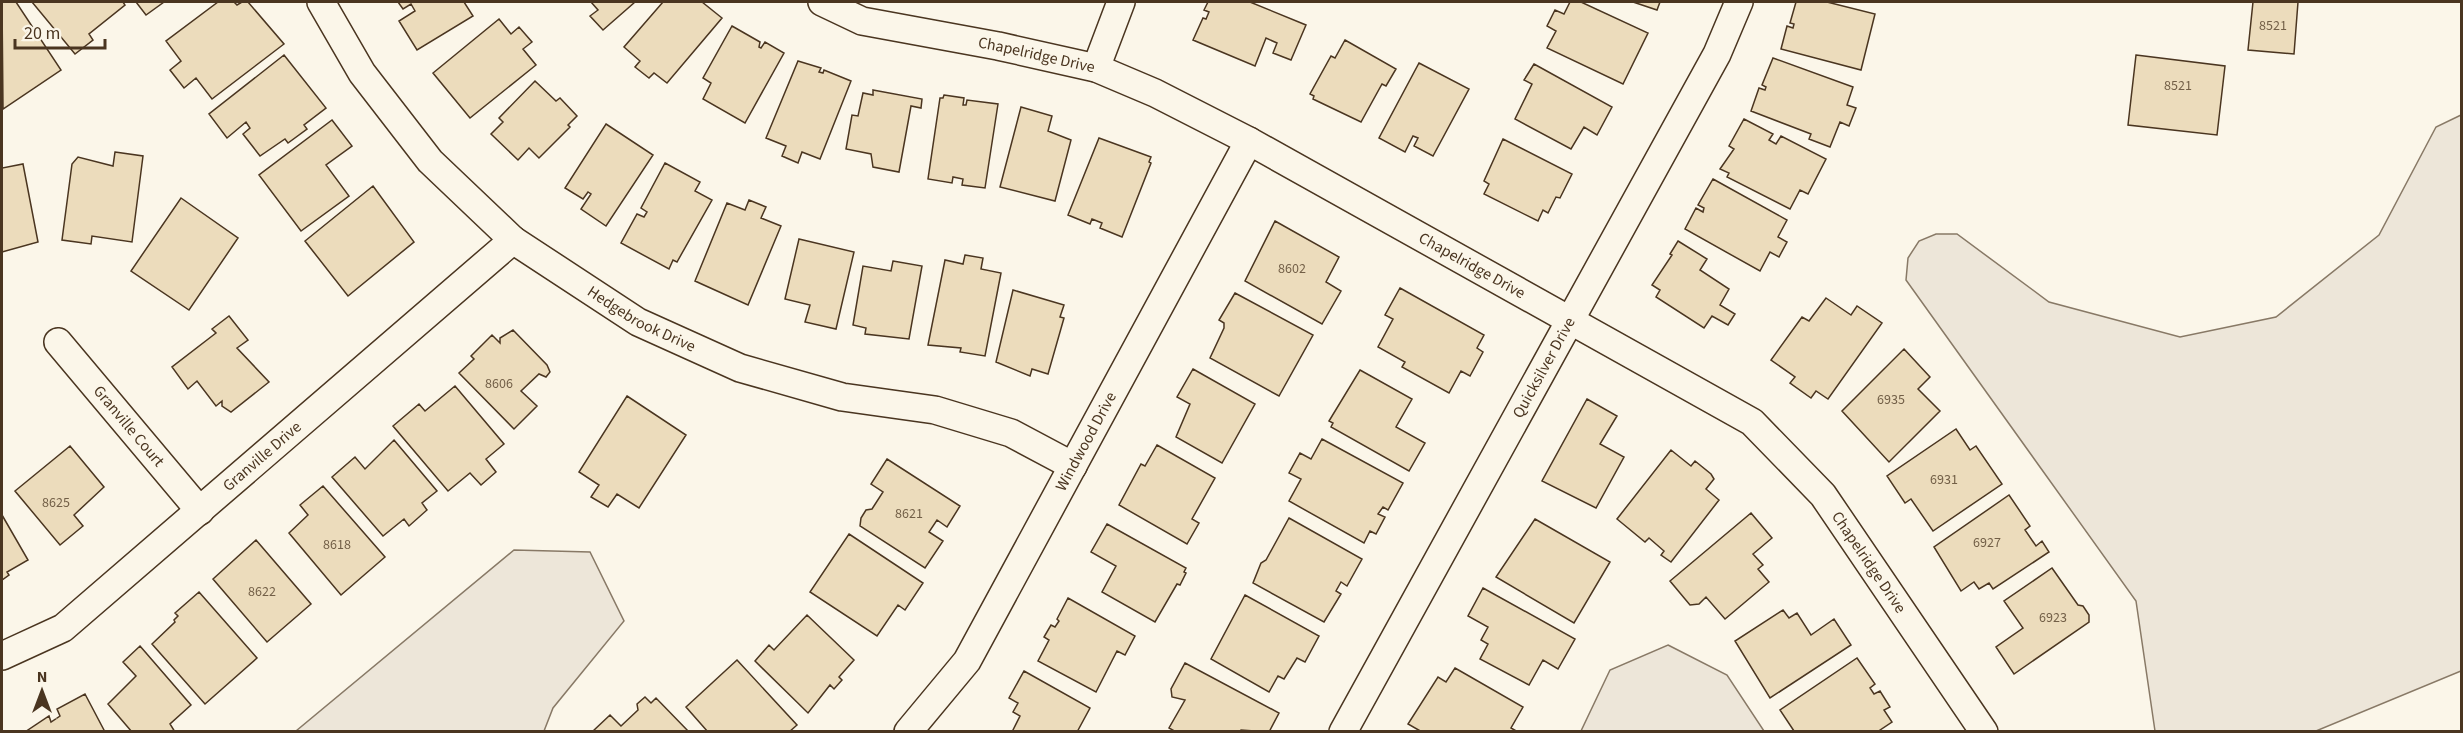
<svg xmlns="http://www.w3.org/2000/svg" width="2463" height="733" viewBox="0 0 2463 733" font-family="'Source Sans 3',sans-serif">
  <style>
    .green { fill: #ede6d9; stroke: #887966; stroke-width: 1.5 }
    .building { fill: #ecdcbc; stroke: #4a3520; stroke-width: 1.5 }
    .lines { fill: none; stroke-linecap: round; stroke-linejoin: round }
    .street-casing { stroke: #4a3520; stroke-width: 30 }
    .street { stroke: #fbf6e9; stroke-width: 27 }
    .labels { text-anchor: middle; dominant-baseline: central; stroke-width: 4.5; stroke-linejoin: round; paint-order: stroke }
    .number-label { font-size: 14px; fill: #725f47 }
    .street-label { font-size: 16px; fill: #4a3520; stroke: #fbf6e9 }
  </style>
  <rect width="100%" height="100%" fill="#fbf6e9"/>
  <path class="green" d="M 2461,115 L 2461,671 L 2316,731 L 2155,731 L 2136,601 L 1906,280 L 1908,258 L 1919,241 L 1936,234 L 1957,234 L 2049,302 L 2180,337 L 2276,317 L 2379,235 L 2436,127 Z
    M 514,550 L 590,552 L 624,621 L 553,708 L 544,731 L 296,731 Z
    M 1668,645 L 1727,675 L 1764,731 L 1581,731 L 1610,670 Z"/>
  <path class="building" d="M 2,2 L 16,2 L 61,70 L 3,109 Z
    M 32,2 L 123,2 L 125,5 L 89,34 L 93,40 L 75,54 Z
    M 136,2 L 164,2 L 146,15 Z
    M 218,2 L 234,2 L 237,5 L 242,2 L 248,2 L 284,44 L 212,99 L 196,78 L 184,88 L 170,70 L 181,61 L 166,41 Z
    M 398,2 L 464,2 L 473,16 L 417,50 L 399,21 L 415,11 L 411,4 L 403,9 Z
    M 591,2 L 635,2 L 603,30 L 590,16 L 598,10 Z
    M 663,2 L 702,2 L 722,18 L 667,83 L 654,73 L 649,78 L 635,67 L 640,61 L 624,47 Z
    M 1208,2 L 1250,2 L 1306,25 L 1291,60 L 1273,53 L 1277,43 L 1266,38 L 1255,66 L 1193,40 L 1203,18 L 1206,19 L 1209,12 L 1204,10 Z
    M 1570,2 L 1581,2 L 1648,33 L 1623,84 L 1547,48 L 1556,31 L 1547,26 L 1555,10 L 1564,14 Z
    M 1633,2 L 1660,2 L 1657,10 Z
    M 1796,2 L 1827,2 L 1875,14 L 1861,70 L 1781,49 L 1787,26 L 1793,28 L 1794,24 L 1790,23 Z
    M 2253,2 L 2298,2 L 2294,54 L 2248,50 Z
    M 499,19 L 511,34 L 519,27 L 532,42 L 523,49 L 536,65 L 470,118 L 433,73 Z
    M 732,26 L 760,42 L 759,47 L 761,48 L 765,42 L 784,53 L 745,123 L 703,99 L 711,83 L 703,78 Z
    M 1345,40 L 1396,69 L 1386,86 L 1382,84 L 1361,122 L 1313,99 L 1314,96 L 1310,94 L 1331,56 L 1335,58 Z
    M 284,55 L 326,108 L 304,125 L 307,129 L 288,143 L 285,139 L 260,156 L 243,134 L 250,128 L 246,122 L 227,138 L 209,114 Z
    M 2136,55 L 2225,66 L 2217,135 L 2128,125 Z
    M 1773,58 L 1853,87 L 1847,105 L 1856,108 L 1849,126 L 1840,122 L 1830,147 L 1809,139 L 1811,134 L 1751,111 L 1759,88 L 1765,90 L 1766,87 L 1762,85 Z
    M 798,61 L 821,68 L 819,72 L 823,73 L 824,70 L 851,81 L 820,159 L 802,152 L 798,163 L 782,156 L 786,146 L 766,138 Z
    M 1419,63 L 1469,89 L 1433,156 L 1414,146 L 1418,138 L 1413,136 L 1405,152 L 1379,138 Z
    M 1534,64 L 1612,107 L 1597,135 L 1584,127 L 1571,149 L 1515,119 L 1532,84 L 1524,80 Z
    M 535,81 L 556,101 L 560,98 L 577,116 L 568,125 L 570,127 L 539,158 L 529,148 L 518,160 L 491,134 L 503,122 L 499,118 Z
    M 873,90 L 922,99 L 921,108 L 911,106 L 899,172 L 873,167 L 871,154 L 846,149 L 852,115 L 858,116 L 863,93 L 873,95 Z
    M 944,95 L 964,98 L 963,105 L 966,105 L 967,100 L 998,104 L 985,188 L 962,185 L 963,179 L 953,177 L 952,183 L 928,179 L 940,98 L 943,98 Z
    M 1021,107 L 1052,116 L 1048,131 L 1071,140 L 1055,201 L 1000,187 Z
    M 1744,119 L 1773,134 L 1769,140 L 1776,144 L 1781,136 L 1826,159 L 1808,194 L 1800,190 L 1790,209 L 1727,177 L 1729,173 L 1720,169 L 1734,149 L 1729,146 Z
    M 332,120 L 352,146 L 326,165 L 349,196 L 301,231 L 259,175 Z
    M 606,124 L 653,155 L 606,226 L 581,209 L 591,194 L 588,192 L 583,199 L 565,188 Z
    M 1099,138 L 1151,157 L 1149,162 L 1151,163 L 1122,237 L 1100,228 L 1102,223 L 1092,219 L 1090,224 L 1068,215 Z
    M 1503,139 L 1572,174 L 1560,198 L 1556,197 L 1548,213 L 1543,210 L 1538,221 L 1484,194 L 1489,184 L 1484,181 Z
    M 115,152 L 143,156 L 132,242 L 92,236 L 91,244 L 62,240 L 72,164 L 78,157 L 113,166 Z
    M 665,163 L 700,182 L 695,191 L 712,200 L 677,262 L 673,260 L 669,269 L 621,243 L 637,214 L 644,217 L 647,212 L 641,208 Z
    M 23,164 L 38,242 L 2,252 L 2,168 Z
    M 1713,179 L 1787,220 L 1778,237 L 1787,242 L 1779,257 L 1770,252 L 1760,271 L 1685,229 L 1696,208 L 1703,212 L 1704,208 L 1698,205 Z
    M 373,186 L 414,242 L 348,296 L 305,241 Z
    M 181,198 L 238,238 L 189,310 L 131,271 Z
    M 749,200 L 766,207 L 761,218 L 781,226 L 748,305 L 695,281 L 727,203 L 745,210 Z
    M 1275,221 L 1339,257 L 1326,282 L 1341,291 L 1322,324 L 1245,281 Z
    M 799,239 L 854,252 L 836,329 L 805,322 L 810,305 L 785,299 Z
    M 1678,241 L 1707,259 L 1700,270 L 1729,289 L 1720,305 L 1735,314 L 1728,325 L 1712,316 L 1704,328 L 1656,297 L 1660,290 L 1652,285 L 1672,255 L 1670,254 Z
    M 965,255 L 983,258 L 981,269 L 1001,273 L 985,356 L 960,352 L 961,348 L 928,345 L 945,260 L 963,264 Z
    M 893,261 L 922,266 L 909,339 L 865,334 L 866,328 L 853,325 L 863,266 L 891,271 Z
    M 1400,288 L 1484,335 L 1477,348 L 1483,352 L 1470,376 L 1461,371 L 1449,393 L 1402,367 L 1405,362 L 1378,347 L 1393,319 L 1385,315 Z
    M 1013,290 L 1064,305 L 1060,317 L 1064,318 L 1048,374 L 1032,369 L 1030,376 L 996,362 Z
    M 1235,293 L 1313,335 L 1279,396 L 1210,358 L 1224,328 L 1224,323 L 1219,320 Z
    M 1826,298 L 1851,315 L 1857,306 L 1882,323 L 1828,399 L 1816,391 L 1811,398 L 1790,383 L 1795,377 L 1771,360 L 1802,317 L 1809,321 Z
    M 229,316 L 248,340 L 237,348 L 269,382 L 231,412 L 222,406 L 222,401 L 216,406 L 197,381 L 188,389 L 172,367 L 216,333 L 212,329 Z
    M 513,330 L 547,365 L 550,372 L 546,377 L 539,374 L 521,391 L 537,406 L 514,429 L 459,373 L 474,359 L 471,356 L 492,335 L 500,343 L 500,338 Z
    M 1904,349 L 1930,377 L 1918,389 L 1940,411 L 1889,462 L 1842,411 Z
    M 1193,369 L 1255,404 L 1222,463 L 1176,437 L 1190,404 L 1177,397 Z
    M 1360,370 L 1412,399 L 1396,427 L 1425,443 L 1409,471 L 1331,427 L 1333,423 L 1329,421 Z
    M 455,386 L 504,444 L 486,459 L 496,472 L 481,485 L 470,473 L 448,491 L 393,426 L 419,404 L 425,411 Z
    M 627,396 L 686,435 L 639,508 L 617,494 L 608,507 L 591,497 L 599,485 L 579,472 Z
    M 1587,399 L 1617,416 L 1600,444 L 1624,457 L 1596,508 L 1542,481 Z
    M 1956,429 L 1970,450 L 1976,446 L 2002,484 L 1933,531 L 1911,499 L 1905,503 L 1887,476 Z
    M 1322,439 L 1403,483 L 1388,510 L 1383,507 L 1378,514 L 1385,517 L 1376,534 L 1370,531 L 1364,543 L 1289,501 L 1301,479 L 1289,473 L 1300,453 L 1311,459 Z
    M 394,440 L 437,491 L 422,503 L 427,510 L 409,526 L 404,519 L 383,536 L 332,477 L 355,457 L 365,469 Z
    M 1157,445 L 1215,478 L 1192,519 L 1199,523 L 1187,544 L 1119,505 L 1141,464 L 1145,466 Z
    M 70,446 L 104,487 L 74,515 L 83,526 L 60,545 L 15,491 Z
    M 1671,450 L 1691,466 L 1695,461 L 1711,474 L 1714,479 L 1706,489 L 1719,500 L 1671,562 L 1661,555 L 1664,551 L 1649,538 L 1645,542 L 1617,519 Z
    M 887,459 L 960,506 L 947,527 L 937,520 L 929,532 L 943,541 L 925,568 L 860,526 L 861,518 L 866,510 L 872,509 L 883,492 L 871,484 Z
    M 323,486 L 385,557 L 341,595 L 289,533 L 308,515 L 300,505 Z
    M 2009,495 L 2030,526 L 2025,530 L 2036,546 L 2042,541 L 2049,552 L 1993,589 L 1989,583 L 1979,589 L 1974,582 L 1961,591 L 1934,547 Z
    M 1751,513 L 1772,538 L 1753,554 L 1763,565 L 1758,569 L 1769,582 L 1725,619 L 1706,597 L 1699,604 L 1690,605 L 1670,581 Z
    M 2,515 L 28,560 L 7,572 L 9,575 L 2,580 Z
    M 1289,518 L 1362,559 L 1347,586 L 1341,582 L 1336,591 L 1341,594 L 1324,622 L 1253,583 L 1261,563 L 1266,560 Z
    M 1535,519 L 1610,562 L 1574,623 L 1496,577 Z
    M 1107,524 L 1186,568 L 1184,572 L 1186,573 L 1180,585 L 1177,584 L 1155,622 L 1102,592 L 1116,566 L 1091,552 Z
    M 849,534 L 923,583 L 905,610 L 898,605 L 877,636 L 810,592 Z
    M 256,540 L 311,604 L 267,642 L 213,579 Z
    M 2052,568 L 2078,605 L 2083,606 L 2089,615 L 2089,622 L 2014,674 L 1996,647 L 2023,628 L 2004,601 Z
    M 1483,588 L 1575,639 L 1558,669 L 1543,660 L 1529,685 L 1480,659 L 1488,644 L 1481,640 L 1488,627 L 1468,616 Z
    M 199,592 L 257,658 L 205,704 L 152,644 L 175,622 L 174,620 L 178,616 L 175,613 Z
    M 1245,595 L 1319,636 L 1305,662 L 1297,658 L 1284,679 L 1278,676 L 1269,692 L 1211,659 Z
    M 1068,598 L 1135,636 L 1125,655 L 1117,651 L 1096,692 L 1038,661 L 1049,640 L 1044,637 L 1051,625 L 1055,627 L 1059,621 L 1057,619 Z
    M 1783,610 L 1789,618 L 1797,613 L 1811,635 L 1834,619 L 1851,645 L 1770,698 L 1735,641 Z
    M 807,615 L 854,660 L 839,677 L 842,680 L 834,689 L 830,685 L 808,713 L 755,661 L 769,645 L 774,650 Z
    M 140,646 L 191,705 L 170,724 L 175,732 L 132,732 L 108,704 L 136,676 L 123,662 Z
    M 1857,658 L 1875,684 L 1870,688 L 1874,694 L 1880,691 L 1890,707 L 1884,710 L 1892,722 L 1877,732 L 1793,732 L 1794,731 L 1780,710 Z
    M 737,660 L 797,725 L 789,732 L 708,732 L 686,707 Z
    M 1185,663 L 1279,713 L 1269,732 L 1241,730 L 1240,732 L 1176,732 L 1169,728 L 1185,700 L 1172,697 L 1171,689 Z
    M 1455,668 L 1523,707 L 1511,728 L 1518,732 L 1422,732 L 1408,724 L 1438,677 L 1446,682 Z
    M 1024,671 L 1090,708 L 1077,732 L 1012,732 L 1020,716 L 1013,712 L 1018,703 L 1009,698 Z
    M 85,694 L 105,732 L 25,732 L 49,716 L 51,722 L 60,716 L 57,709 Z
    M 645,697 L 651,703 L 656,698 L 689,732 L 592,732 L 610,715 L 621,726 L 638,710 L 637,704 Z"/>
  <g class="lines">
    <g class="street-casing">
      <g id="street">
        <path id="s1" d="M 321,2 L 362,73 L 430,161 L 513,240 L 638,322 L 740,368 L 842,397 L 935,410 L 1011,433 L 1073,466"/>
        <path id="s2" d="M 822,2 L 862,21 L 998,46 L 1096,68 L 1155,93 L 1249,141 L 1752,422 L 1823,495 L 1984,732"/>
        <path d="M 1096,68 L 1121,2"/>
        <path id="s3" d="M 58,342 L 200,511"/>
        <path id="s4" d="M 2,656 L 63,628 L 513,240"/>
        <path id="s5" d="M 908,732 L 967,661 L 1249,141"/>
        <path id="s6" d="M 1343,732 L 1717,54 L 1739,2"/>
      </g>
    </g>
    <use href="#street" class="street"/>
  </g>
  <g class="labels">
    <g class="number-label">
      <text x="2273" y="26">8521</text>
      <text x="2178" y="86">8521</text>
      <text x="1292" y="269">8602</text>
      <text x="499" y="384">8606</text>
      <text x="1891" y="400">6935</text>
      <text x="1944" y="480">6931</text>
      <text x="56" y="503">8625</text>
      <text x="909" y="514">8621</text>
      <text x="1987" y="543">6927</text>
      <text x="337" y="545">8618</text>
      <text x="262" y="592">8622</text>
      <text x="2053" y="618">6923</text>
    </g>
    <g class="street-label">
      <text stroke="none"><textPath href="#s2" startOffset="222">Chapelridge Drive</textPath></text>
      <text stroke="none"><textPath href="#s2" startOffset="708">Chapelridge Drive</textPath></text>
      <text stroke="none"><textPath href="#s1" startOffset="459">Hedgebrook Drive</textPath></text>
      <text stroke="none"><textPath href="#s6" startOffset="416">Quicksilver Drive</textPath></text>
      <text stroke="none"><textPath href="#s3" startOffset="110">Granville Court</textPath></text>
      <text stroke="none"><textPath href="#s5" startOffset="342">Windwood Drive</textPath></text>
      <text stroke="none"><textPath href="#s4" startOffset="330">Granville Drive</textPath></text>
      <text stroke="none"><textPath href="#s2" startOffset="1212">Chapelridge Drive</textPath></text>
    </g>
  </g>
  <rect width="2463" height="733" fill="none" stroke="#4a3520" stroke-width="6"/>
  <g transform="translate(42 691)" stroke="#fbf6e9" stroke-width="4.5" paint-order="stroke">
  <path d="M0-4.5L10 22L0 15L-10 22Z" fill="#4a3520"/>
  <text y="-9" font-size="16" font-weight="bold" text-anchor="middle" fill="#4a3520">N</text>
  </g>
  <path d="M15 39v9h90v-9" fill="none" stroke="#4a3520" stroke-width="3"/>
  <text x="24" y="39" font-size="18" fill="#4a3520" stroke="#fbf6e9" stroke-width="4.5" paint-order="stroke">20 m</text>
</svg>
